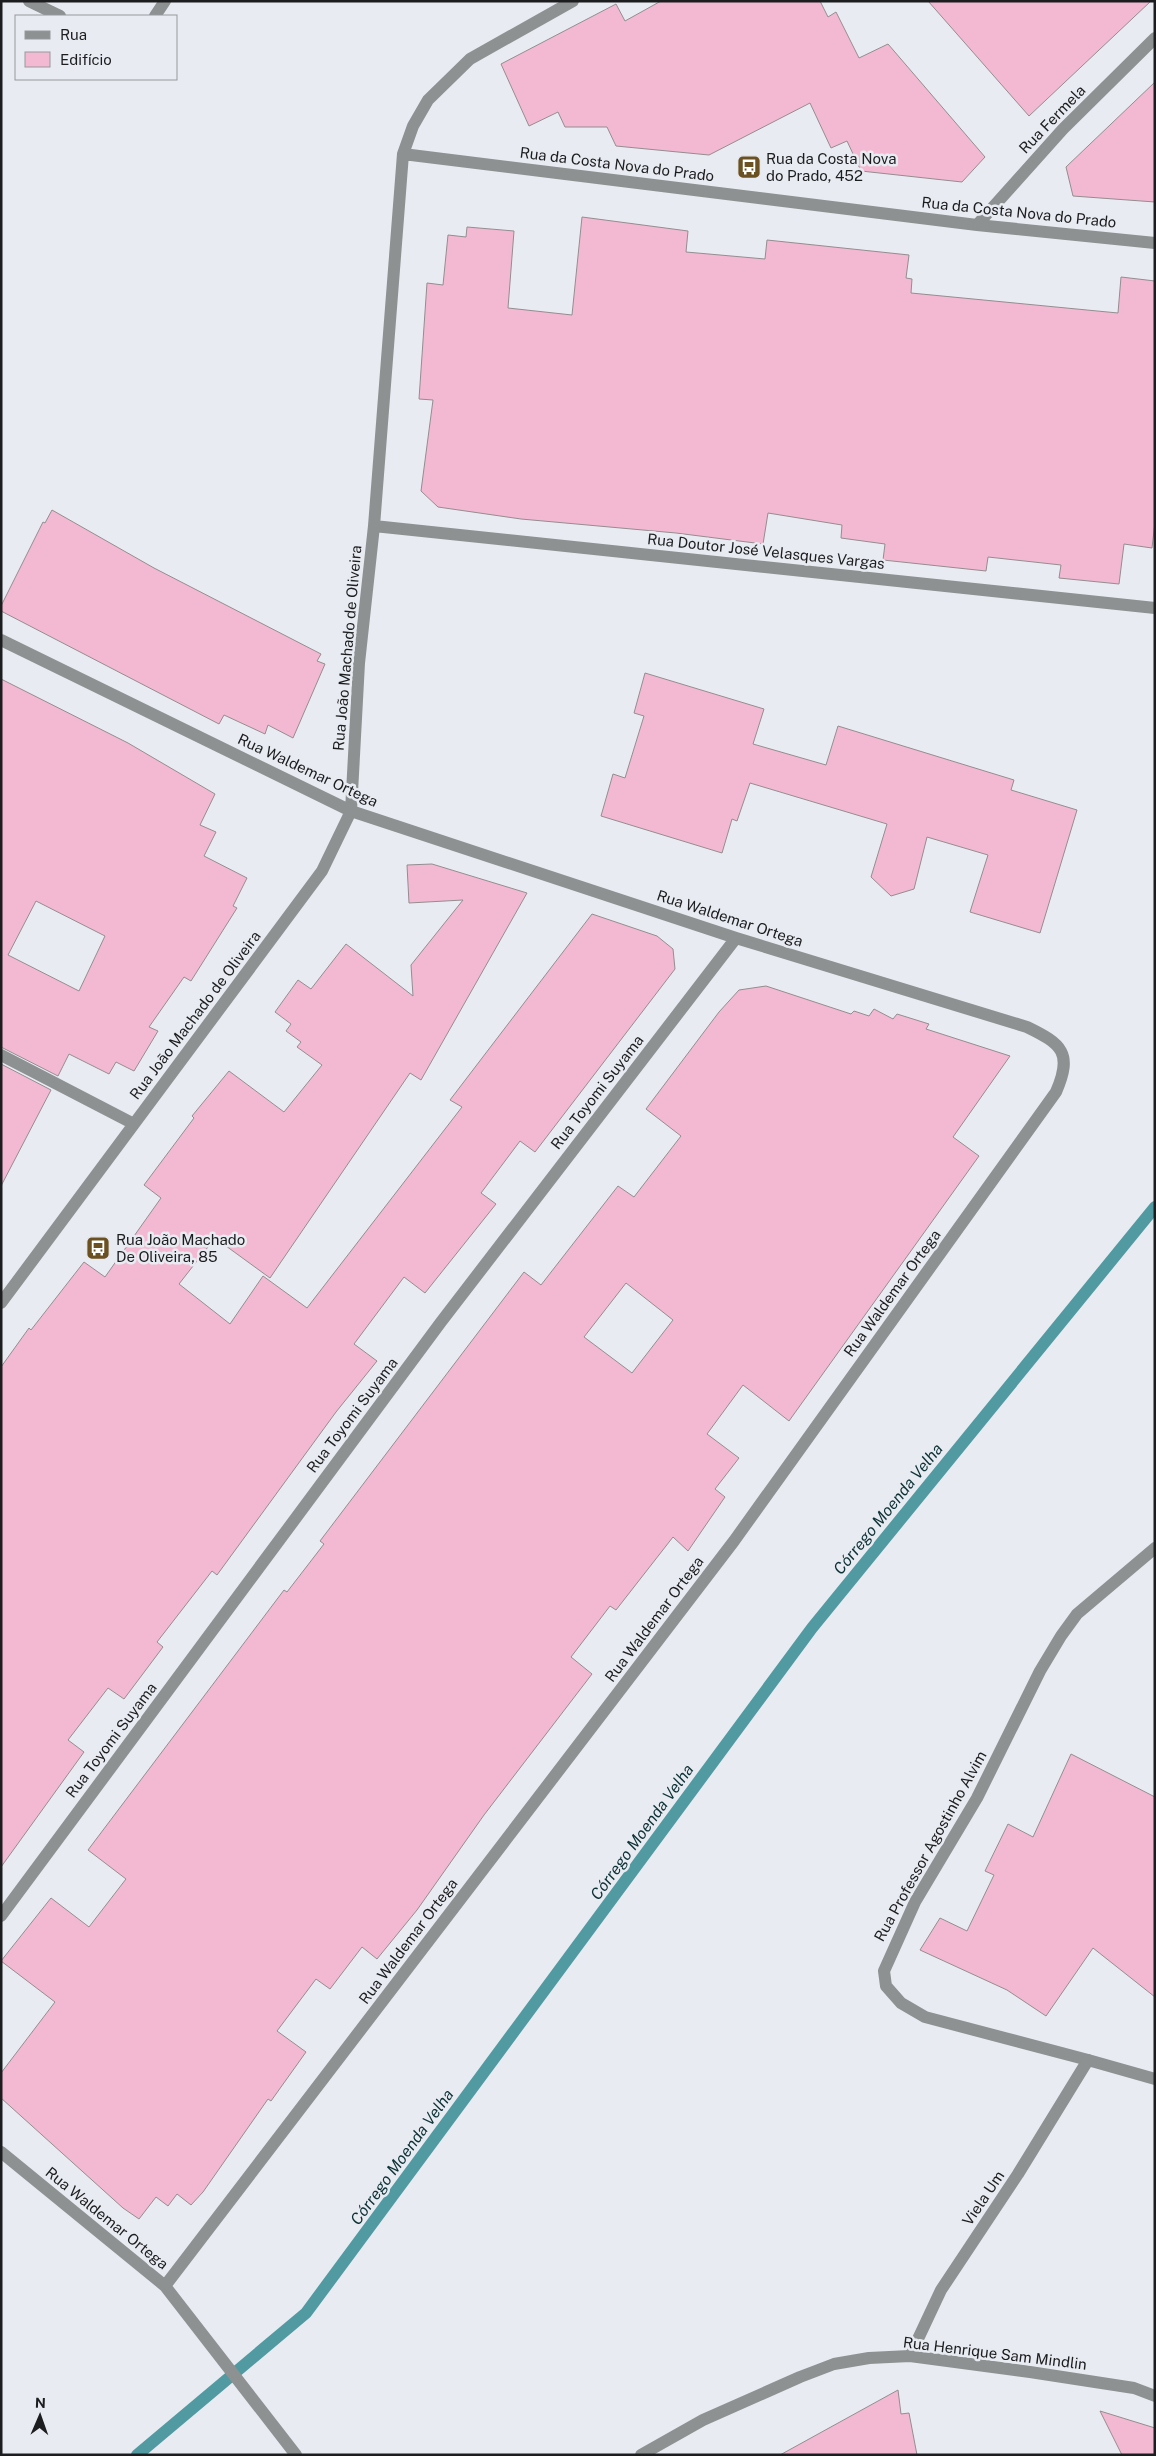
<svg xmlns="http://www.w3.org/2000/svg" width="1156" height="2456" viewBox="0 0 1156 2456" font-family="'Public Sans',sans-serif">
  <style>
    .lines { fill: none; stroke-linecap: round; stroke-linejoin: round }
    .stream { stroke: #519aa1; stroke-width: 12 }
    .building { fill: #f3b9d2; stroke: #948d90; fill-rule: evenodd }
    .minor { stroke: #8d9191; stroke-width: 12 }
    .tertiary { stroke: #8d9191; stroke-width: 12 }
    .labels { text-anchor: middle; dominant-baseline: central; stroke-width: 5; stroke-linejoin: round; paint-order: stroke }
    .street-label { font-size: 15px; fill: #1c1d1f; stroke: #e8ebf1 }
    .poi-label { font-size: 15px; fill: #1c1d1f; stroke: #e8ebf1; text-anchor: start }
    .water-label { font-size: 16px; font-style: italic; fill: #0d3236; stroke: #e8ebf1 }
  </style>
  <rect width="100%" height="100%" fill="#e8ebf1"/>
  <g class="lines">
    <path class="stream" d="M 137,2455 L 306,2313 L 812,1628 L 1155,1207"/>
  </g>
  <path class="building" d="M 661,1 L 820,1 L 828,17 L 836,12 L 859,58 L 888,44 L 985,157 L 962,182 L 861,171 L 847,141 L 831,148 L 810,103 L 709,155 L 616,146 L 607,127 L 565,127 L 558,112 L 529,126 L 501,64 L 616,4 L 625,21 Z
    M 928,1 L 1151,1 L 1029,116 Z
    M 1155,82 L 1155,202 L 1073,196 L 1066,167 Z
    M 582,217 L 688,231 L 686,252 L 765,259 L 767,240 L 909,255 L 906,278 L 912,279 L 911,293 L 1118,313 L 1121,277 L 1155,281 L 1155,522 L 1152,548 L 1124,544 L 1119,584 L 1059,578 L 1061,565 L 988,557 L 986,571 L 883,560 L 885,544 L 841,538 L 842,525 L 768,513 L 763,544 L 676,533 L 521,519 L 438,507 L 421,491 L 433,400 L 419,399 L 427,283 L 443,285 L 448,235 L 466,237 L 467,227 L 514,231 L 508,308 L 572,315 Z
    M 52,510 L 154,568 L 321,654 L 317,661 L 325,664 L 293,738 L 268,725 L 265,734 L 224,715 L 219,724 L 1,611 L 1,606 L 43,522 L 45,523 Z
    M 645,673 L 764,709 L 753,744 L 826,765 L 838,726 L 1014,780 L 1011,790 L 1077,810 L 1040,933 L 970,912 L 988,855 L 927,837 L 914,889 L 891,896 L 871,877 L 887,824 L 750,783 L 737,821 L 732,819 L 722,853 L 601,816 L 613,774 L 625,778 L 644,716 L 634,713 Z
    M 1,679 L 128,743 L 215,794 L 200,825 L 216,832 L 204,856 L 247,878 L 233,906 L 237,908 L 191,981 L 184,977 L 149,1027 L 158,1031 L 134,1071 L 116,1062 L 109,1074 L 69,1054 L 58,1076 L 1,1047 ZM 36,901 L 105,936 L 79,991 L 8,955 Z
    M 432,864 L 527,893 L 421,1080 L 410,1073 L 270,1278 L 215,1238 L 179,1284 L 230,1324 L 263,1276 L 307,1308 L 462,1107 L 450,1100 L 592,914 L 657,936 L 673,949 L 675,969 L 535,1152 L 520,1141 L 481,1193 L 496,1204 L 425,1293 L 404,1277 L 354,1344 L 377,1361 L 336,1412 L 217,1575 L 212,1571 L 157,1642 L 163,1647 L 124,1699 L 108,1688 L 68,1740 L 84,1752 L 1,1867 L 1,1367 L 29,1328 L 31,1330 L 84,1262 L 105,1277 L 161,1198 L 144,1185 L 194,1118 L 192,1116 L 229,1071 L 284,1112 L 322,1065 L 297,1047 L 301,1042 L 286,1031 L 291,1024 L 275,1012 L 298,980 L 311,989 L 346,944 L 413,996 L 411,965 L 463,900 L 409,903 L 407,865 Z
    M 766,986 L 851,1014 L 854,1011 L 869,1016 L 874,1009 L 893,1019 L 897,1014 L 929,1024 L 926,1029 L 1010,1056 L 953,1137 L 979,1156 L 789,1421 L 743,1385 L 707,1434 L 739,1458 L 715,1489 L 725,1497 L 688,1551 L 673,1537 L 616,1610 L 610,1606 L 571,1657 L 592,1674 L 484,1815 L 417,1910 L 377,1959 L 362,1947 L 330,1989 L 316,1979 L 277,2031 L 306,2052 L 271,2101 L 268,2099 L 203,2192 L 191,2205 L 177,2194 L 168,2206 L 156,2197 L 139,2219 L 123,2208 L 1,2098 L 1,2073 L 55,2002 L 1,1961 L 51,1898 L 89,1927 L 126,1879 L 88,1850 L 284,1590 L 287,1592 L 324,1544 L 320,1541 L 524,1272 L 541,1285 L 618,1186 L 634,1197 L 681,1136 L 646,1109 L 719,1012 L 739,990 ZM 626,1283 L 673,1320 L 632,1373 L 584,1337 Z
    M 1,1064 L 51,1090 L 1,1186 Z
    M 1071,1754 L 1155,1797 L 1155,1997 L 1093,1948 L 1046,2016 L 1007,1990 L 920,1950 L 940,1918 L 967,1931 L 994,1875 L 985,1871 L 1008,1824 L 1033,1837 Z
    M 898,2390 L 901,2414 L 909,2413 L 917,2455 L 780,2455 Z
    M 1100,2411 L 1155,2428 L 1155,2455 L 1122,2455 Z"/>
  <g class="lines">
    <path class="minor" d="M 29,1 L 60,16
      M 155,16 L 165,1
      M 403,154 L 977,225 L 1155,243
      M 977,225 L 1063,129 L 1155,38
      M 374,526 L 1155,608
      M 1,640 L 351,811 L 736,938 L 1027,1027 C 1062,1044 1073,1053 1056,1092 L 734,1541 L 165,2286
      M 1,1055 L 134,1124
      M 1,1303 L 322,871 L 351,811 L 359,663 L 374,526 L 403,154 L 413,126 L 428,100 L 470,59 L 573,1
      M 1,1916 L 441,1322 L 736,938
      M 1088,2060 L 925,2017 L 901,2003 L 886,1986 L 884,1971 L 915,1902 L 977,1798 L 1040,1671 L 1061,1636 L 1077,1614 L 1155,1548
      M 1,2152 L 165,2286 L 296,2455"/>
    <path class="tertiary" d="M 910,2356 L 941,2290 L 1018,2174 L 1088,2060 L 1155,2079
      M 641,2455 L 703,2420 L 800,2377 L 834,2364 L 869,2358 L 910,2356 L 1030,2372 L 1134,2388 L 1155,2396"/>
  </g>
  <defs>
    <g id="bus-square" transform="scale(1.25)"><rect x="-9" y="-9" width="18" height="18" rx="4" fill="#6b5022" stroke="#e8ebf1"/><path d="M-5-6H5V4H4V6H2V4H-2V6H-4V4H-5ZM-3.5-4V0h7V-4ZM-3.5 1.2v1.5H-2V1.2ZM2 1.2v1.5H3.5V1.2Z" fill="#fff"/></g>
  </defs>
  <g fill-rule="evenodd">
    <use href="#bus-square" x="749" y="167"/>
    <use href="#bus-square" x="98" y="1248"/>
  </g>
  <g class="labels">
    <g class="street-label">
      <text transform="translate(1052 119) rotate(-46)">Rua Fermela</text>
      <text transform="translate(617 164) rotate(7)">Rua da Costa Nova do Prado</text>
      <text transform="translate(1019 212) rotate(6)">Rua da Costa Nova do Prado</text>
      <text transform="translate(766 551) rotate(6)">Rua Doutor José Velasques Vargas</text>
      <text transform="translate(347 648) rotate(-85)">Rua João Machado de Oliveira</text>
      <text transform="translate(308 770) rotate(25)">Rua Waldemar Ortega</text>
      <text transform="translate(730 918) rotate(18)">Rua Waldemar Ortega</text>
      <text transform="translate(195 1015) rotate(-53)">Rua João Machado de Oliveira</text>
      <text transform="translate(597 1092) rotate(-52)">Rua Toyomi Suyama</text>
      <text transform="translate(892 1293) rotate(-54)">Rua Waldemar Ortega</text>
      <text transform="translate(352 1415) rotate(-53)">Rua Toyomi Suyama</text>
      <text transform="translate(654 1619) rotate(-53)">Rua Waldemar Ortega</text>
      <text transform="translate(111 1740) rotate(-53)">Rua Toyomi Suyama</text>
      <text transform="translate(930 1846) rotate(-61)">Rua Professor Agostinho Alvim</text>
      <text transform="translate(408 1941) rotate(-53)">Rua Waldemar Ortega</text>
      <text transform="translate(983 2198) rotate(-56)">Viela Um</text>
      <text transform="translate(107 2218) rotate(39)">Rua Waldemar Ortega</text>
      <text transform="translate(995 2353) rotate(7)">Rua Henrique Sam Mindlin</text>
    </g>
    <g class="poi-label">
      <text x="766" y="158">Rua da Costa Nova<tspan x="766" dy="17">do Prado, 452</tspan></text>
      <text x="116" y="1239">Rua João Machado<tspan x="116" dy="17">De Oliveira, 85</tspan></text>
    </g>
    <g class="water-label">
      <text transform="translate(888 1509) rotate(-51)">Córrego Moenda Velha</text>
      <text transform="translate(642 1832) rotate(-54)">Córrego Moenda Velha</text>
      <text transform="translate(402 2157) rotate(-54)">Córrego Moenda Velha</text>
    </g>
  </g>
  <rect width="1156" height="2456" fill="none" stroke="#1c1d1f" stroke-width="5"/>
  <rect x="15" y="15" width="162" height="65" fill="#e8ebf1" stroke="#96999d"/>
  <rect x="25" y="31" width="25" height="8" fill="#8d9191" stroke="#96999d"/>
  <text x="60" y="40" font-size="15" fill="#1c1d1f">Rua</text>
  <rect x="25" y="52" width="25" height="15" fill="#f3b9d2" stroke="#96999d"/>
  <text x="60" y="65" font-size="15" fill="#1c1d1f">Edifício</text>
  <g transform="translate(40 2416) rotate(2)" stroke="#e8ebf1" stroke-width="4" paint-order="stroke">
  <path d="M0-4L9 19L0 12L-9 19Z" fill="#1c1d1f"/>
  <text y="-8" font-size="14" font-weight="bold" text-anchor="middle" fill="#1c1d1f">N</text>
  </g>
</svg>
